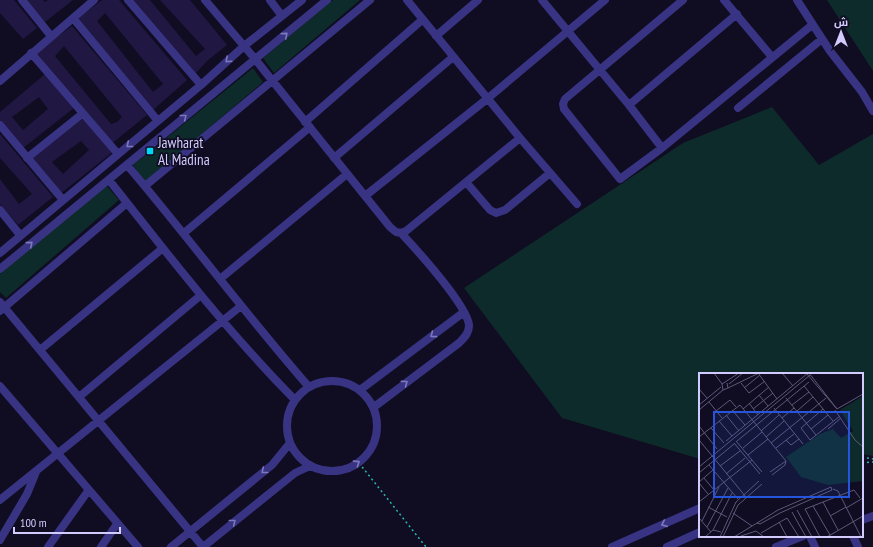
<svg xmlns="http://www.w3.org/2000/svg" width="873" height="547" viewBox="0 0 873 547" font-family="'PT Sans Narrow',Cairo,sans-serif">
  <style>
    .green { fill: #0e2b2b }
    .building { fill: #201743; fill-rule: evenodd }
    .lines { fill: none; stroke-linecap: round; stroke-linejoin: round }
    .path { stroke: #27b8b2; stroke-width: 1.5; stroke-dasharray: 2 3; stroke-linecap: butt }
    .street { stroke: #383483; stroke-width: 8 }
    .oneway { stroke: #7d78bb }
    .poi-dot { fill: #00d9f6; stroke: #100c21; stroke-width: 1.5 }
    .labels { text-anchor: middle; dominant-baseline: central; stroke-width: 3.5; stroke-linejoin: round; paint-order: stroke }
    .poi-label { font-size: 15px; fill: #d2cbff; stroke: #100c21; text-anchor: start }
    .inset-road { fill: none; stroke: #5e587a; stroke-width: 1 }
    .view { fill: #2654da; fill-opacity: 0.15; stroke: #2654da; stroke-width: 2 }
    .inset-edge { fill: none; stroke: #d2cbff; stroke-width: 2 }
  </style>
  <rect width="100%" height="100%" fill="#100c21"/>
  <path class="green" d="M 333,0 L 360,0 L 274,73 L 263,58 Z
    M 827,0 L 873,0 L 873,71 Z
    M 253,68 L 263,82 L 145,182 L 133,165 Z
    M 772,107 L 819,165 L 873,134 L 873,456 L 862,454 L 862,374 L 700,374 L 700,459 L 562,418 L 464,288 L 683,143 Z
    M 104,183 L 119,200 L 6,298 L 0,292 L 0,274 Z"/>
  <path class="building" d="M 0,0 L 14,0 L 37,28 L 23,39 L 0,13 Z
    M 24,0 L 43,0 L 45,2 L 48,0 L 73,0 L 45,22 Z
    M 102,0 L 119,0 L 187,80 L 153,110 L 78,18 ZM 105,13 L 163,84 L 153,92 L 97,21 Z
    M 132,0 L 150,0 L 196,56 L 205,49 L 160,0 L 190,0 L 227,45 L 207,61 L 196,73 Z
    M 72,26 L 147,115 L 110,145 L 35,53 ZM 64,46 L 122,117 L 117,122 L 111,124 L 55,56 Z
    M 45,74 L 74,108 L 23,148 L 0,120 L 0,112 ZM 39,97 L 48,109 L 23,130 L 12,117 Z
    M 85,117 L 114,151 L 60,194 L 32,158 ZM 81,141 L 89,150 L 63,174 L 52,162 Z
    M 0,134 L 53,197 L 18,225 L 0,204 L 0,179 L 19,204 L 32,194 L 0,158 Z"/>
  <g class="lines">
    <path class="path" d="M 862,457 L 873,459
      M 359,463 L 426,547
      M 862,463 L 873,462"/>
    <path class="street" d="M 22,0 L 51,36
      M 128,0 L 201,85
      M 205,0 L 255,59 L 390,227 L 396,232 L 401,233 C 416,249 467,305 469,325 C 469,333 465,337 459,343 L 374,407
      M 270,0 L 282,16
      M 407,0 L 520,138 L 577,204
      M 542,0 L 629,105 L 662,148
      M 683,0 L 565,99 L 563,104 L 564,109 L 620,179 L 662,148 L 812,25
      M 724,0 L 772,57
      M 797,0 L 830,51 L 862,92 L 873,111
      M 73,18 L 158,121
      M 436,36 L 478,0
      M 31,53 L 118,154
      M 0,81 L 94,0
      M 629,105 L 737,14
      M 738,108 L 822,39
      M 305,122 L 422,20
      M 0,125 L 63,200
      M 27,158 L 82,114
      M 334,158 L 453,57
      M 127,165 C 189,238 246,315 309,387
      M 109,180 C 168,255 227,331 295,400
      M 466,182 L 490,210 L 496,213 L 505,210 L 550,173
      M 145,186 L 370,0
      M 365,196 L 487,99 L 605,0
      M 0,210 L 20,235
      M 184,233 L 310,127
      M 401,233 L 406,231 L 520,138
      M 0,253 L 201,85 L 244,46 L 302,0
      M 0,269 L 327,0
      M 220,279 L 347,174
      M 0,302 L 203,547
      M 0,311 L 127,203
      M 40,350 L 163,248
      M287 426a45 45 0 1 1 90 0a45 45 0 1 1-90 0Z
      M 0,386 L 138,547
      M 360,390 L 464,312
      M 79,397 L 201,295
      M 0,500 L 241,306
      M 862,520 L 873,516
      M 810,536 L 815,547
      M 853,536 L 858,547
      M 0,540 L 27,494 L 36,472
      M 48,547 L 88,491
      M 101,547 L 117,524
      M 171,547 L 272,465 L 290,443
      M 203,547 L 295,473 L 310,466
      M 612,547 L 700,508
      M 667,547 L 700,532
      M 776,547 L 803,536"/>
  </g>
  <defs><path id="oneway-chevron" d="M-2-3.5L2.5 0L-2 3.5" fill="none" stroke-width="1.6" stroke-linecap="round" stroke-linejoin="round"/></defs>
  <g class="oneway">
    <use href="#oneway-chevron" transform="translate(285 35) rotate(-40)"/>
    <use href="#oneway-chevron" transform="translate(228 60) rotate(138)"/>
    <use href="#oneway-chevron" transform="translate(184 117) rotate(-39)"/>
    <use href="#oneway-chevron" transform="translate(129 145) rotate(141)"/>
    <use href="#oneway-chevron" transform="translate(30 244) rotate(-40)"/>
    <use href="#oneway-chevron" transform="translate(433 335) rotate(143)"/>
    <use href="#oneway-chevron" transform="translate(405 383) rotate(-37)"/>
    <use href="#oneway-chevron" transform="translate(357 463) rotate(-33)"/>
    <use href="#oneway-chevron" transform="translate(264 471) rotate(141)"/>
    <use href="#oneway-chevron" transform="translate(233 522) rotate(-39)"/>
    <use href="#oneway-chevron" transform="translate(664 524) rotate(156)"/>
  </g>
  <rect class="poi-dot" x="146" y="147" width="8" height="8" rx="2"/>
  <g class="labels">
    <g class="poi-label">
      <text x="158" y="142">Jawharat<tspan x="158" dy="17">Al Madina</tspan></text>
    </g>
  </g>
  <g transform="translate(699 373)">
    <rect width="164" height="164" fill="#100c21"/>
    <path d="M 164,23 L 164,108 L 129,112 L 102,104 L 87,84 L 121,61 L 134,56 L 142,65 L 154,58 L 141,37 Z" fill="#0e2b2b"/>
    <path class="inset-road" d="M 15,0 L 23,11M 59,0 L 78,26M 83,0 L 94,13M 107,0 L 138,36 L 110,0M 28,10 L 29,15 L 24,17 L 23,11 L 40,0M 42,10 L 50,20 L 66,8M 30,11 L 44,0M 105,13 L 134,48M 29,15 L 60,0M 45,15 L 61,2M 0,16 L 8,25M 60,22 L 69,33M 87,25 L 117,62M 10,29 L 23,45M 50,30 L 59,42M 0,32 L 22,14M 93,32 L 110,19M 75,35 L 104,71M 44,36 L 70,14M 54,36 L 74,20M 124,36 L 102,55 L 111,67 L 141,43M 138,36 L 164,21M 0,37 L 24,17M 33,37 L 46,52M 136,37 L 156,67 L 164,74M 17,38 L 31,27 L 37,34M 98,38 L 114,24M 27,42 L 40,58M 83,45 L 95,35M 20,48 L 33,63M 0,53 L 18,76M 12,55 L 25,70M 112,56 L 129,42M 129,56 L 142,45M 62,58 L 80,42M 0,64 L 41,32 L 87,88 L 86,92 L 73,102M 67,64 L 85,48M 0,67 L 47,124M 87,67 L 92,72 L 100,66M 27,68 L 109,0M 37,68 L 63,99M 38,68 L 110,9M 35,70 L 61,101M 72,70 L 127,25M 44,75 L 63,59M 77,75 L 95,61M 49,82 L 69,66M 10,92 L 39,126M 21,93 L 41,78M 0,94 L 111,2M 71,99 L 87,88M 0,100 L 35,71M 27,101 L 46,85M 5,105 L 15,117M 0,109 L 14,97M 0,110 L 9,121M 132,114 L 133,117 L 81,140 L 61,151 L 58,150 L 79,137 ZM 134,116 L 139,118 L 162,164M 0,129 L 53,87M 124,129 L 139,157M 114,133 L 131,162M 9,134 L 28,144M 147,135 L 164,125M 98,137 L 113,164M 93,139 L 107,164M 34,140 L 53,153M 131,143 L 147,134M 0,145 L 12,159M 3,148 L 20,114M 80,149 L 88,164M 8,154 L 29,115M 14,157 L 33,120M 62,160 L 88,145 L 100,164M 42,163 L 57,158 L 65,164M 6,164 L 14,157 L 22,159M 14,164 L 21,164 L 37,129 L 60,108M 24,164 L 39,132 L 63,111M 35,164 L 58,150M 121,164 L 106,136 L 155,117 L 161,125M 128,164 L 164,143"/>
    <path class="view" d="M 15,39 L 150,39 L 150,124 L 15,124 Z"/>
    <rect width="164" height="164" class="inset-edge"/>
  </g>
  <g transform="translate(841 32)" stroke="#100c21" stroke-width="3" paint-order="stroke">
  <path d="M0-3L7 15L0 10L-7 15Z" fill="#d2cbff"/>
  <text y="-6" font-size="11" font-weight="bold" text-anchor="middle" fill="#d2cbff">ش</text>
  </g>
  <path d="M14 527v6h106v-6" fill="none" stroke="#d2cbff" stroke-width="2"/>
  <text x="20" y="527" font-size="12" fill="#d2cbff" stroke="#100c21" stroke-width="3" paint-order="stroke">100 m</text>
</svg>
